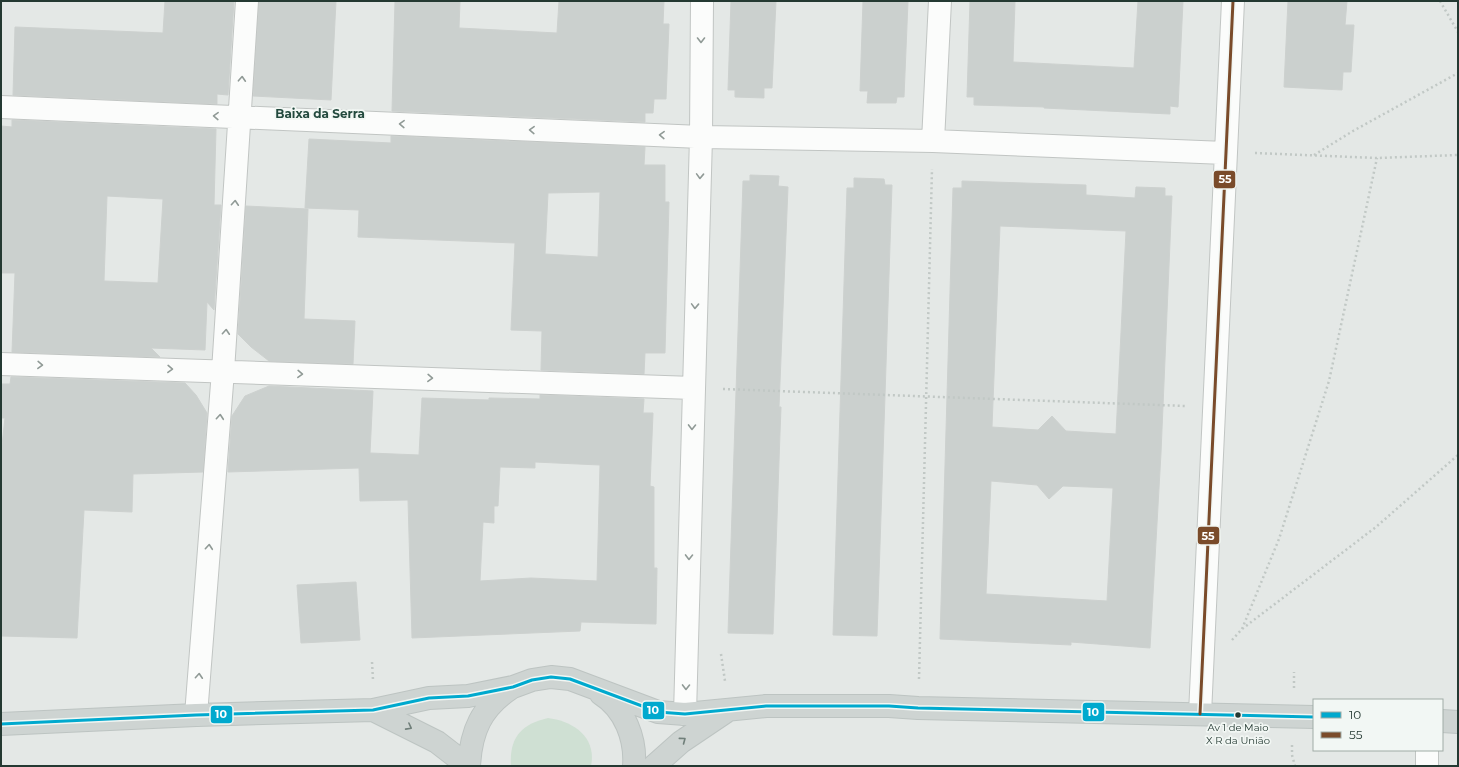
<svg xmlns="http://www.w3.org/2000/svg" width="1459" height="767" viewBox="0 0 1459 767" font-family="Montserrat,sans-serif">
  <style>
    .green { fill: #cfe0d3 }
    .building { fill: #cbd0ce; stroke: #cdd1cf; fill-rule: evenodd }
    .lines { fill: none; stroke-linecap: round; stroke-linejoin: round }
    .minor-casing { stroke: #c1c5c3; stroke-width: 24 }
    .major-casing { stroke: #bdc4c2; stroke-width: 24 }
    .path { stroke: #c1c8c5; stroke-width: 2.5; stroke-dasharray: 2 3; stroke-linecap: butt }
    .minor { stroke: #fbfcfb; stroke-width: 22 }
    .major { stroke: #ced4d2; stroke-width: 22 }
    .bus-1-casing { stroke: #f2f7f4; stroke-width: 6 }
    .bus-2-casing { stroke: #f2f7f4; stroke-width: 6 }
    .bus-1 { stroke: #00a9ce; stroke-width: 3 }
    .bus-2 { stroke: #7a4b2a; stroke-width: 3 }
    .oneway { stroke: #909a96 }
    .oneway2 { stroke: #707f7a }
    .bus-dot { fill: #243932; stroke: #f2f7f4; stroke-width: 1.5 }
    .labels { text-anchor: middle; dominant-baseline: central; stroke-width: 3.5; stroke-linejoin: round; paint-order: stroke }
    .bus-label { font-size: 10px; fill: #243932; stroke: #f2f7f4 }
    .neighbourhood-label { font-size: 12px; font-weight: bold; fill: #22493d; stroke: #f2f7f4 }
    .line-badge { stroke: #f2f7f4; stroke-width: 1.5 }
    .badge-label { font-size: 11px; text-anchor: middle; font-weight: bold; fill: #fff }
  </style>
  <rect width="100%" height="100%" fill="#e4e8e6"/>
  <path class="green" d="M 548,718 C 573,721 597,737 591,766 L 511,766 C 509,738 521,724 548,718 Z"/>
  <path class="building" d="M 165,1 L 234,1 L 228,95 L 217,94 L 217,104 L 13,95 L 15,27 L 163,33 Z
    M 259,1 L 336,1 L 331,100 L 253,96 Z
    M 395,1 L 460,1 L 459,28 L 557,33 L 559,1 L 664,1 L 663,24 L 669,24 L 666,99 L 654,99 L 653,113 L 645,113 L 645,122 L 392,111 Z
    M 731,1 L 776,1 L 772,88 L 764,88 L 764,98 L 735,97 L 735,90 L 728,90 Z
    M 863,1 L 908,1 L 904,97 L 897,97 L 896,103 L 867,103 L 868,91 L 860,91 Z
    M 970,1 L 1015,1 L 1013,62 L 1134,68 L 1138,1 L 1183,1 L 1178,107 L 1170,106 L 1170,114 L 1044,108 L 1044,107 L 974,105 L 974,97 L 967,97 Z
    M 1288,1 L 1347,1 L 1345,25 L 1354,25 L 1351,72 L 1343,72 L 1342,90 L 1284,87 Z
    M 12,120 L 216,129 L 214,205 L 221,205 L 214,310 L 207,302 L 205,350 L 151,348 L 160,357 L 12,352 L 15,273 L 1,273 L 1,126 L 12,127 ZM 107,196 L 163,199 L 158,283 L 104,281 Z
    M 391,136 L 645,147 L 644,165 L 665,165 L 665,202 L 669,202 L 665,353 L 645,353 L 644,374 L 541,370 L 542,331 L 511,330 L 515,243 L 358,237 L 359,210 L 305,208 L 309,139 L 391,143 ZM 600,192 L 598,257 L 545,254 L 548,193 Z
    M 750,175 L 779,176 L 778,186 L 788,187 L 779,407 L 781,407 L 780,433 L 773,634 L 728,633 L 743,181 L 750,181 Z
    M 854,178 L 884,179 L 885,185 L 892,185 L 877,636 L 833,635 L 847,188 L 854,188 Z
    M 962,181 L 1086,185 L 1086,195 L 1135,198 L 1136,187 L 1165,188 L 1165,196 L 1172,196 L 1161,453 L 1150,648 L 1071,642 L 1071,645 L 940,639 L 953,188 L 962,188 ZM 1000,226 L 1126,231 L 1116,434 L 1066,431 L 1052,416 L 1038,430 L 992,427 ZM 991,481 L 1037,485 L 1049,499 L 1063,486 L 1113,488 L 1107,601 L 986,594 Z
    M 246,206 L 308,209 L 304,319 L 355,321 L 353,364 L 269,361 L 251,347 L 238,334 Z
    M 11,377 L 185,383 L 196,395 L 207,413 L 203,472 L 133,474 L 132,512 L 84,510 L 77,638 L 1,636 L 1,454 L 5,418 L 1,418 L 1,384 L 10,384 Z
    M 269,386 L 373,391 L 370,453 L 419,455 L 422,398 L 489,400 L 489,398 L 540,399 L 540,395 L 644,399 L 643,413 L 653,413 L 650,486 L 654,487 L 654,568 L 657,568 L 656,624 L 581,622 L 580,631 L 412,638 L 408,500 L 360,501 L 359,468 L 228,472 L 232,416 L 245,396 ZM 535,462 L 600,465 L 597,581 L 531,578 L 480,581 L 483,522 L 494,523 L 494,506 L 498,506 L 500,467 L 535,468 Z
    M 356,582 L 360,640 L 301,643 L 297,585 Z"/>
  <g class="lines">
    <g class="minor-casing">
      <path id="minor" d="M 1,107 L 701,137 L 933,141 L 1225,153
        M 933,141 L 940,1
        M 1,364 L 693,388
        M 685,714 L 701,137 L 702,1
        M 1200,714 L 1233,1
        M 196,715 L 223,371 L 247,1
        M 1427,750 L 1427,766"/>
    </g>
    <g class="major-casing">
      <path id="major" d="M 601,694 C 625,709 636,739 634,766
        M 373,710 L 437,742 L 468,766
        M 1442,721 L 1458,722
        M 1,724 L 196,715 L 373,710 L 429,698 L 468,696 L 513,687 L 532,680 L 551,677 L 570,679 L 658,712 L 685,714 L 766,706 L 889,706 L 918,708 L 1314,717
        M 469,766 C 471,731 481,708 511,688
        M 654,766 L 681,742 L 727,711"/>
    </g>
    <path class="path" d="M 1440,1 L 1458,32
      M 1255,153 L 1377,158 L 1458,155
      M 1314,155 L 1353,131 L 1458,73
      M 723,389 L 1186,406
      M 1242,629 L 1279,539 L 1329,381 L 1377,158
      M 1232,640 L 1242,629 L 1376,527 L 1458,455
      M 721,654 L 725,681
      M 372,662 L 373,680
      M 919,679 L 932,169
      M 1294,688 L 1294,672
      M 1292,745 L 1292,755 L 1295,766"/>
    <use href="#minor" class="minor"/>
    <use href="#major" class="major"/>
    <g class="bus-1-casing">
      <path id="bus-1" d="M 1,724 L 196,715 L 373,710 L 429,698 L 468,696 L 513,687 L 532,680 L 551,677 L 570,679 L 658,712 L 685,714 L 766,706 L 889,706 L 918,708 L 1314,717"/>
    </g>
    <g class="bus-2-casing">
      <path id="bus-2" d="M 1200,714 L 1233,1"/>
    </g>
    <use href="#bus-1" class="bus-1"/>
    <use href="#bus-2" class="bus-2"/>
  </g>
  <defs><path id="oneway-chevron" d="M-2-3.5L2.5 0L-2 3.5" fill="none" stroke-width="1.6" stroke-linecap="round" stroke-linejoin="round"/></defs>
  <g class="oneway">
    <use href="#oneway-chevron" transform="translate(701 40) rotate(90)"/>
    <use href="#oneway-chevron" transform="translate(242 79) rotate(-87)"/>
    <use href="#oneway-chevron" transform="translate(216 116) rotate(-178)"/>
    <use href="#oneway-chevron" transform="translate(402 124) rotate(-178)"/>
    <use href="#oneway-chevron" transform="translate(532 130) rotate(-178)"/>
    <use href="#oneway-chevron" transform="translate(662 135) rotate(-178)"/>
    <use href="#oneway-chevron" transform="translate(700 176) rotate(92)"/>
    <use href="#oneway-chevron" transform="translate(235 203) rotate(-86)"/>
    <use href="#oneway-chevron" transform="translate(695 306) rotate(92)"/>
    <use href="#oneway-chevron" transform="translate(226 332) rotate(-86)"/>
    <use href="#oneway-chevron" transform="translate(40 365) rotate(2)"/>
    <use href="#oneway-chevron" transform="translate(170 369) rotate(2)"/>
    <use href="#oneway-chevron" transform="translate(300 374) rotate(2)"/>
    <use href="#oneway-chevron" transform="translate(430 378) rotate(2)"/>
    <use href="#oneway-chevron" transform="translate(220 417) rotate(-85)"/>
    <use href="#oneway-chevron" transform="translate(692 427) rotate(91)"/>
    <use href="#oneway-chevron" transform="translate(209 547) rotate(-85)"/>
    <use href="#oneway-chevron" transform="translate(689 557) rotate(91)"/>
    <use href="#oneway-chevron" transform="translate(199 676) rotate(-86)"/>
    <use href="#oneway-chevron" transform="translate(686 687) rotate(91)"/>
  </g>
  <g class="oneway2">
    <use href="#oneway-chevron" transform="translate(409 727) rotate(28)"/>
    <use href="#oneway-chevron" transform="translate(683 740) rotate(-37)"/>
  </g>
  <circle class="bus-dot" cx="1238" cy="715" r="3.5"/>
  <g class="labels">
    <g class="bus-label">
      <text x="1238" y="727">Av 1 de Maio<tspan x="1238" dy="13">X R da União</tspan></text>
    </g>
    <g class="neighbourhood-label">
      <text x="320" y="113">Baixa da Serra</text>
    </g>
  </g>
  <g class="line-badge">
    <rect x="1213" y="170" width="23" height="19" rx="4" fill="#7a4b2a"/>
    <rect x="1197" y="526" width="23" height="19" rx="4" fill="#7a4b2a"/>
    <rect x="642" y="701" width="23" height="19" rx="4" fill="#00a9ce"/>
    <rect x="1082" y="702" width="23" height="20" rx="4" fill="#00a9ce"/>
    <rect x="210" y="705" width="23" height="19" rx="4" fill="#00a9ce"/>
  </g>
  <g class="badge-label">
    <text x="1225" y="183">55</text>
    <text x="1208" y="540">55</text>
    <text x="653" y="714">10</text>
    <text x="1093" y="716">10</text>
    <text x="221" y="718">10</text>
  </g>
  <rect width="1459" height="767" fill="none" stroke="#243932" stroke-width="4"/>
  <rect x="1313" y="699" width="130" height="52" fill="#f2f7f4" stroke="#a0aba6"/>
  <rect x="1321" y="712" width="20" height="6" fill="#00a9ce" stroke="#a0aba6"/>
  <text x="1349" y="719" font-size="12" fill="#243932">10</text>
  <rect x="1321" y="732" width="20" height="6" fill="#7a4b2a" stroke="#a0aba6"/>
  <text x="1349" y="739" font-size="12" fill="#243932">55</text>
</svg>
